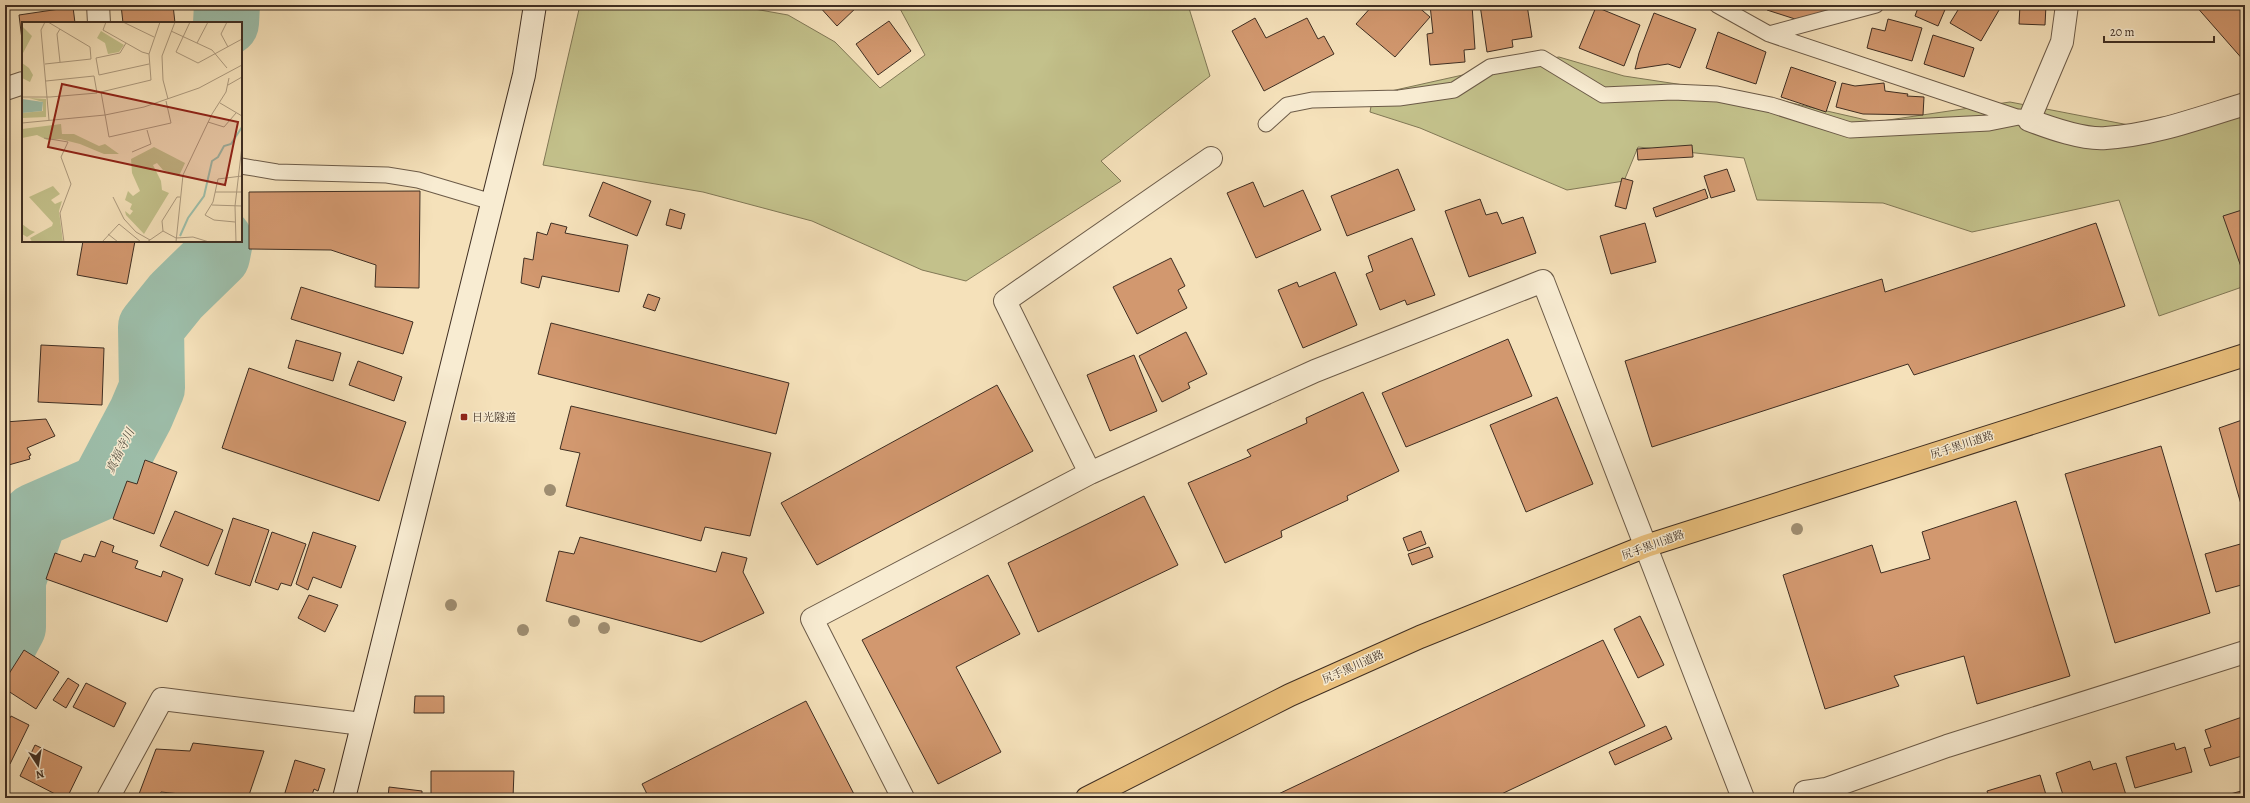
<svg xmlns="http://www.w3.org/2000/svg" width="2250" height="803" viewBox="0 0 2250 803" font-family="Alegreya,'Noto Serif JP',serif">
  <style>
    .green { fill: #c3c18b; stroke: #817856 }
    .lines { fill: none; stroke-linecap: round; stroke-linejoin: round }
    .river { stroke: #9dbeaa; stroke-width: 66 }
    .building { fill: #d2986f; stroke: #3f2e22 }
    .lane-casing { stroke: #6c5b48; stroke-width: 17 }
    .street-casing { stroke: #6c5b48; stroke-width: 24 }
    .secondary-casing { stroke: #3f2e22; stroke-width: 24 }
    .primary-casing { stroke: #3f2e22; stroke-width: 24 }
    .lane { stroke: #f8ecd2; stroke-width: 15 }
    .street { stroke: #f8ecd2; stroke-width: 22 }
    .secondary { stroke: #f8ecd2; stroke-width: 22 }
    .primary { stroke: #eac07d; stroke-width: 22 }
    .tree { fill: #9f8e72 }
    .poi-dot { fill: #8f2418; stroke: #f8ecd2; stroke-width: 1.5 }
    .labels { text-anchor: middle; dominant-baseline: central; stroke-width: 3; stroke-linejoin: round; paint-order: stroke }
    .poi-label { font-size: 11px; fill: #3f2e22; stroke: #f8ecd2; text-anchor: start }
    .street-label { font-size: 11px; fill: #3f2e22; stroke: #f8ecd2 }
    .water-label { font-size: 12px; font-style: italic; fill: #565244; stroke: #f8ecd2 }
    .inset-river { fill: none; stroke: #9dbeaa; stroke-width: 2 }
    .inset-road { fill: none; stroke: #ac997d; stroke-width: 1 }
    .view { fill: #8f2418; fill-opacity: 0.15; stroke: #8f2418; stroke-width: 2 }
    .inset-edge { fill: none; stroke: #3f2e22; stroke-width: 2 }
  </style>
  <rect width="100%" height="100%" fill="#f5e1ba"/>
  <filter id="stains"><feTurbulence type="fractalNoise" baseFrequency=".005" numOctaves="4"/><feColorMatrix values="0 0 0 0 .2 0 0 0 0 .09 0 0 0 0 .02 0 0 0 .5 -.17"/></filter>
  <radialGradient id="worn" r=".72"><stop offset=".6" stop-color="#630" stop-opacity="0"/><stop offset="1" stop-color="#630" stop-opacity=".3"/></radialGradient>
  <path class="green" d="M 580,5 L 732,5 L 788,15 L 835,42 L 880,88 L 925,55 L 898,5 L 1188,5 L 1210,76 L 1101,161 L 1121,181 L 966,281 L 922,270 L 812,221 L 703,192 L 543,165 Z
    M 1559,57 L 1624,76 L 1770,98 L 1875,122 L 2010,102 L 2134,126 L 2245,94 L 2245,286 L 2159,316 L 2119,200 L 1972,232 L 1883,203 L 1757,200 L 1744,158 L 1638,147 L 1624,181 L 1567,190 L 1420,128 L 1370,112 L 1373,95 L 1503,66 Z"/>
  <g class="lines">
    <path class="river" d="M 226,23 L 227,5
      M 5,642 L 13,627 L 13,580 L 35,516 L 99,488 L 107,478 L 141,414 L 152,388 L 151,327 L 176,296 L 217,256 L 220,241"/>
  </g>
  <path class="building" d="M 121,5 L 173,5 L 175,23 L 123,23 Z
    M 818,5 L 859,5 L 837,26 Z
    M 1373,5 L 1416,5 L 1430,17 L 1395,57 L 1356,24 Z
    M 1430,5 L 1472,5 L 1475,49 L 1464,50 L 1465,62 L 1430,65 L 1427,34 L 1433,33 Z
    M 1480,5 L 1527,5 L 1532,37 L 1512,40 L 1513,47 L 1487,52 Z
    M 1769,5 L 1853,5 L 1795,19 L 1767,10 Z
    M 1919,5 L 1947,5 L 1938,26 L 1915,16 Z
    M 1961,5 L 2002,5 L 1981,41 L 1950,23 Z
    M 2020,5 L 2046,5 L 2045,25 L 2019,24 Z
    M 2195,5 L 2245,5 L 2245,62 Z
    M 73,7 L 75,23 L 23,23 L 23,48 L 19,15 Z
    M 1596,7 L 1640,25 L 1624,66 L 1579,48 Z
    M 1654,13 L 1696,29 L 1680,68 L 1668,64 L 1635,69 L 1639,53 Z
    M 1255,18 L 1266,38 L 1307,18 L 1318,39 L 1324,36 L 1334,54 L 1264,91 L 1232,31 Z
    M 1888,19 L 1922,28 L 1912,61 L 1867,48 L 1872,28 L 1885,31 Z
    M 889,21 L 911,51 L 878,75 L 856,44 Z
    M 1718,32 L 1766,52 L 1756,84 L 1706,68 Z
    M 1933,35 L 1974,48 L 1964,77 L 1924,64 Z
    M 1791,67 L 1836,82 L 1826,112 L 1781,97 Z
    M 1842,83 L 1855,86 L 1884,83 L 1885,91 L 1908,94 L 1907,96 L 1924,97 L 1923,115 L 1863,114 L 1836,107 Z
    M 1692,145 L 1693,157 L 1638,160 L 1637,149 Z
    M 1398,169 L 1415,210 L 1347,236 L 1331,196 Z
    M 1727,169 L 1735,191 L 1711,198 L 1704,176 Z
    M 1622,178 L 1633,181 L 1626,209 L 1615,206 Z
    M 603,182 L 651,201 L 637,236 L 589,216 Z
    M 1253,182 L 1264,207 L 1303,190 L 1321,230 L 1256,258 L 1227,193 Z
    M 1705,189 L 1708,198 L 1656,217 L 1653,208 Z
    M 420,191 L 419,288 L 375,287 L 376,265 L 331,250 L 249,249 L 249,192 Z
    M 1480,199 L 1486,215 L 1497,212 L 1502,224 L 1523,217 L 1536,253 L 1469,277 L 1445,211 Z
    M 670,209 L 685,214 L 681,229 L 666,225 Z
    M 2245,209 L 2245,278 L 2223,216 Z
    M 551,223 L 567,227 L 565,233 L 628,245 L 619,292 L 542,276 L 539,288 L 521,283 L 524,258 L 533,260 L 537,232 L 547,235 Z
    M 1645,223 L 1656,262 L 1611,274 L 1600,236 Z
    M 2096,223 L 2125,306 L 1914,375 L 1908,364 L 1652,447 L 1625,361 L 1882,279 L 1885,292 Z
    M 1412,238 L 1435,295 L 1407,305 L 1405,300 L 1380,310 L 1366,274 L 1373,271 L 1368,256 Z
    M 83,241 L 135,241 L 127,284 L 77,275 Z
    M 1171,258 L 1185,286 L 1178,290 L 1187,308 L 1137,334 L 1113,287 Z
    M 1335,272 L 1357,325 L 1303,348 L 1278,290 L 1297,282 L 1299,287 Z
    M 301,287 L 413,322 L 403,354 L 291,319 Z
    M 5,290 L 8,290 L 9,307 L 5,307 Z
    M 648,294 L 660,298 L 655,311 L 643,307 Z
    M 551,323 L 789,383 L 776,434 L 538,374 Z
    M 1186,332 L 1207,374 L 1188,383 L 1190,388 L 1162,402 L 1139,356 Z
    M 1508,339 L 1532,396 L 1406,447 L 1382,393 Z
    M 296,340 L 341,353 L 333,381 L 288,368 Z
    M 41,345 L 104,348 L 102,405 L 38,402 Z
    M 1134,355 L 1157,411 L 1110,431 L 1087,375 Z
    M 358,361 L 402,377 L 394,401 L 349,385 Z
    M 249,368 L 406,422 L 379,501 L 222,448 Z
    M 997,385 L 1033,451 L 817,565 L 781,503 Z
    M 1363,392 L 1399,471 L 1347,496 L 1348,500 L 1281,531 L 1282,537 L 1225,563 L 1188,483 L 1251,456 L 1247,450 L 1307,423 L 1306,418 Z
    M 1557,397 L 1593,484 L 1526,512 L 1490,425 Z
    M 571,406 L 771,453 L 750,536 L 705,527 L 701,541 L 566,506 L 580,453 L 560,449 Z
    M 46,419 L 55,436 L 27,448 L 31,455 L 29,456 L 30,459 L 5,466 L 5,422 Z
    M 2245,419 L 2245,518 L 2219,428 Z
    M 2161,446 L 2210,613 L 2115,643 L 2065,474 Z
    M 145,460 L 177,472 L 154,534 L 113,519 L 127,481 L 137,484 Z
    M 1144,496 L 1178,565 L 1038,632 L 1008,563 Z
    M 2016,501 L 2070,676 L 1977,704 L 1964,656 L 1894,676 L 1899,686 L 1825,709 L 1783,575 L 1872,545 L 1881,573 L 1930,559 L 1922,532 Z
    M 175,511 L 223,530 L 208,566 L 160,546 Z
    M 233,518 L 269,530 L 250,586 L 215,574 Z
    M 1421,531 L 1426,544 L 1408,551 L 1403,538 Z
    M 272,532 L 306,544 L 291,586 L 281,583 L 278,590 L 255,582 Z
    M 313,532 L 356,546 L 341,588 L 313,577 L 308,590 L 296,584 Z
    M 580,537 L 716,572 L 722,552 L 747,558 L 743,572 L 764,613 L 701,642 L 546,601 L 559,551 L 574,554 Z
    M 101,541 L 114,546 L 112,552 L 138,561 L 135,568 L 161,577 L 163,571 L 183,579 L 167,622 L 46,579 L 55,553 L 81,562 L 84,554 L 95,557 Z
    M 2244,543 L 2245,584 L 2216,592 L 2205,554 Z
    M 1429,547 L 1433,557 L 1412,565 L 1408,554 Z
    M 988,575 L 1020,634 L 956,667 L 1001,752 L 938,784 L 862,640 Z
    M 309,595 L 338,605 L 325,632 L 298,618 Z
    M 1640,616 L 1664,665 L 1638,678 L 1614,629 Z
    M 1603,640 L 1645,726 L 1493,798 L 1270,798 Z
    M 24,650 L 59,672 L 36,709 L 5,689 L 5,680 Z
    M 68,678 L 79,685 L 66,708 L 53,700 Z
    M 86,683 L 126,703 L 114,727 L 73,707 Z
    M 415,696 L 444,696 L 444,713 L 414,713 Z
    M 806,701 L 856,798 L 649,798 L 642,784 Z
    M 5,716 L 10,718 L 11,716 L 29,725 L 10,764 L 5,762 Z
    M 2245,716 L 2245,755 L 2210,766 L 2204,749 L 2211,747 L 2205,730 Z
    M 1666,726 L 1672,739 L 1615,765 L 1609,752 Z
    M 193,743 L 264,751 L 248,798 L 219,798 L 161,792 L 159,798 L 147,798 L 139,794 L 156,749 L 190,751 Z
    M 2174,743 L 2176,750 L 2185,747 L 2192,772 L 2135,788 L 2126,757 Z
    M 35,745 L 82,767 L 67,798 L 63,798 L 20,776 Z
    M 295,760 L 325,769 L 318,791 L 314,789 L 311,798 L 293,798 L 284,796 Z
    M 2090,761 L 2093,770 L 2116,763 L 2126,795 L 2115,798 L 2064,798 L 2056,773 Z
    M 431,771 L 514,771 L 513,798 L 431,798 Z
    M 2040,775 L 2047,798 L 1989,798 L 1987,791 Z
    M 389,787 L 422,791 L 422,798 L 388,798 Z
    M 2245,790 L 2245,798 L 2219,798 L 2219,797 Z"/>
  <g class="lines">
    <g class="lane-casing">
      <path id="lane" d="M 1717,5 L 1769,34 L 2017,117
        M 1769,34 L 1876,5
        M 1266,124 L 1287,105 L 1312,100 L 1399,98 L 1454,90 L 1490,67 L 1542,58 L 1603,95 L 1673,92 L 1717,94 L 1771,105 L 1850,130 L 1989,123 L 2019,117 L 2029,120
        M 241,166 L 277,172 L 387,175 L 418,180 L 492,202"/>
    </g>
    <g class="street-casing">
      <path id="street" d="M 98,5 L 99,23
        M 2067,5 L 2062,42 L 2029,120 C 2050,128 2083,140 2106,138 C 2154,135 2199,118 2245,104
        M 5,89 L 23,83
        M 1090,473 L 1005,301 L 1211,158
        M 108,798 L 162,699 L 362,724
        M 903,798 L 812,619 L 1090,473 L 1315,371 L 1543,281 L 1743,798
        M 1807,798 L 1805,792 L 1826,789 L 1947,746 L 2245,652"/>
    </g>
    <g class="secondary-casing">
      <path id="secondary" d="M 344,798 L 524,75 L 535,5"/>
    </g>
    <g class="primary-casing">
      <path id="primary" d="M 1087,798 L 1290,695 L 1420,637 L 1646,546 L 2245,355"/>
    </g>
    <use href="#lane" class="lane"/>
    <use href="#street" class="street"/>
    <use href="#secondary" class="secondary"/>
    <use href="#primary" class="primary"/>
  </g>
  <g class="tree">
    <circle cx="550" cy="490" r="6"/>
    <circle cx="1797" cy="529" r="6"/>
    <circle cx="451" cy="605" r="6"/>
    <circle cx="574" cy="621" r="6"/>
    <circle cx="604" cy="628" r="6"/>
    <circle cx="523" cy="630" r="6"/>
  </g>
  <rect class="poi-dot" x="460" y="413" width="8" height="8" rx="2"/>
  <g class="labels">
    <g class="poi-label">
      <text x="472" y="417">日光隧道</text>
    </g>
    <g class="street-label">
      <text transform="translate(1962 445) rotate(-18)">尻手黒川道路</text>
      <text transform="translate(1653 545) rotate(-20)">尻手黒川道路</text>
      <text transform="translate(1353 667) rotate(-24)">尻手黒川道路</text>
    </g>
    <g class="water-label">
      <text transform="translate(120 451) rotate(-63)">真福寺川</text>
    </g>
  </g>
  <g transform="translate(22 22)">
    <rect width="220" height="220" fill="#f5e1ba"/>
    <path d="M 0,4 L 10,14 L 0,33 ZM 79,9 L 102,23 L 97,30 L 86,32 L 83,21 L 75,16 ZM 0,41 L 7,46 L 11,53 L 8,60 L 0,56 ZM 7,76 L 24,77 L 24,95 L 0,96 L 0,91 L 21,89 L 21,80 ZM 39,102 L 40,112 L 52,112 L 77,124 L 83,122 L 97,132 L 82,132 L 58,122 L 38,117 L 25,118 L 15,113 L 0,116 L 0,107 ZM 132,125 L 163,141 L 157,154 L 141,148 L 135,141 L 131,143 L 139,159 L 140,168 L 147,171 L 122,212 L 104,193 L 103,189 L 108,193 L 111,189 L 108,187 L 110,182 L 103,178 L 106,169 L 111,174 L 118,169 L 110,151 L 109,137 ZM 31,164 L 38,172 L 29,178 L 33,182 L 40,179 L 37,189 L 41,220 L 10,220 L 8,216 L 30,204 L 31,201 L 7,175 ZM 0,202 L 8,208 L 13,210 L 5,215 L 0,212 Z" fill="#c3c18b"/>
    <path d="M 0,77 L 21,80 L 20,89 L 0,91 Z" fill="#9dbeaa"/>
    <path class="inset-river" d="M 158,214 L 166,196 L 182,174 L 190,139 L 196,135 L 202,124 L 209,122 L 220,105"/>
    <path class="inset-road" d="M 23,0 L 19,8 L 27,98M 84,0 L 81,8 L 120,30 L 127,32M 101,0 L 132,15M 138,0 L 127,32 L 129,58 L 79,70 L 87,115 L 149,101 L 144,79M 168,0 L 154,30 L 176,41 L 220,17M 205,0 L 199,12 L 206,25M 38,7 L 35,12 L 38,40M 149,9 L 190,28 L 205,46M 104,21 L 98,31 L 74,36 L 77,53 L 127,42M 175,21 L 186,0M 23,42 L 69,37 L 68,25 L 26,0M 206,63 L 220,55M 0,75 L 28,75 L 75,71 L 72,54 L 24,59M 146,77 L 141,58 L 140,34 L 153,0M 198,81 L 220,94M 186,100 L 202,105 L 214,91M 0,101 L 83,93 L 122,85 L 177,66 L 220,43M 22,116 L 46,120 L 39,135 L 49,162 L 38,191 L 42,220M 110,130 L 129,122 L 125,108M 193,170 L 220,170M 91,175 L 102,197 L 114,210 L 128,218M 190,183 L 220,184M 213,200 L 192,198 L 183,193 L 191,180 L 196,157 L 220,154M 141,209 L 140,199 L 155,175 L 158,175M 86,212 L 96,220M 80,220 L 97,202 L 119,220M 125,220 L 141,209 L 154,216 L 171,215 L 187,220M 154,220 L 161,153 L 190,92 L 204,70 L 207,56M 214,220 L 213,184 L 220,124"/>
    <path class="view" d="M 40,62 L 216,100 L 203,163 L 26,125 Z"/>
    <rect width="220" height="220" class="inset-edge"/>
  </g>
  <rect width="2250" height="803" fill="none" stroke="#f5e1ba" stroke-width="20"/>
  <rect x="6" y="6" width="2238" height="791" fill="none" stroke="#3f2e22" stroke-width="2"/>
  <rect x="10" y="10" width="2230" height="783" fill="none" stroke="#3f2e22"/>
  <g transform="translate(38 765) rotate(168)" stroke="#f8ecd2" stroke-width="3" paint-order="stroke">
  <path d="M0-3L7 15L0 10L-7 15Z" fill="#3f2e22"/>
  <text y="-6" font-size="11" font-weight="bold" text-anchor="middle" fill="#3f2e22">N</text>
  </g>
  <path d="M2104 36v6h110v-6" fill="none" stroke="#3f2e22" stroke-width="2"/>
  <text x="2110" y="36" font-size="12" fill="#3f2e22" stroke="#f8ecd2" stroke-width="3" paint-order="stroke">20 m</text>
  <rect width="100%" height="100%" filter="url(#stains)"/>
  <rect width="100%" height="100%" fill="url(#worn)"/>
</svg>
